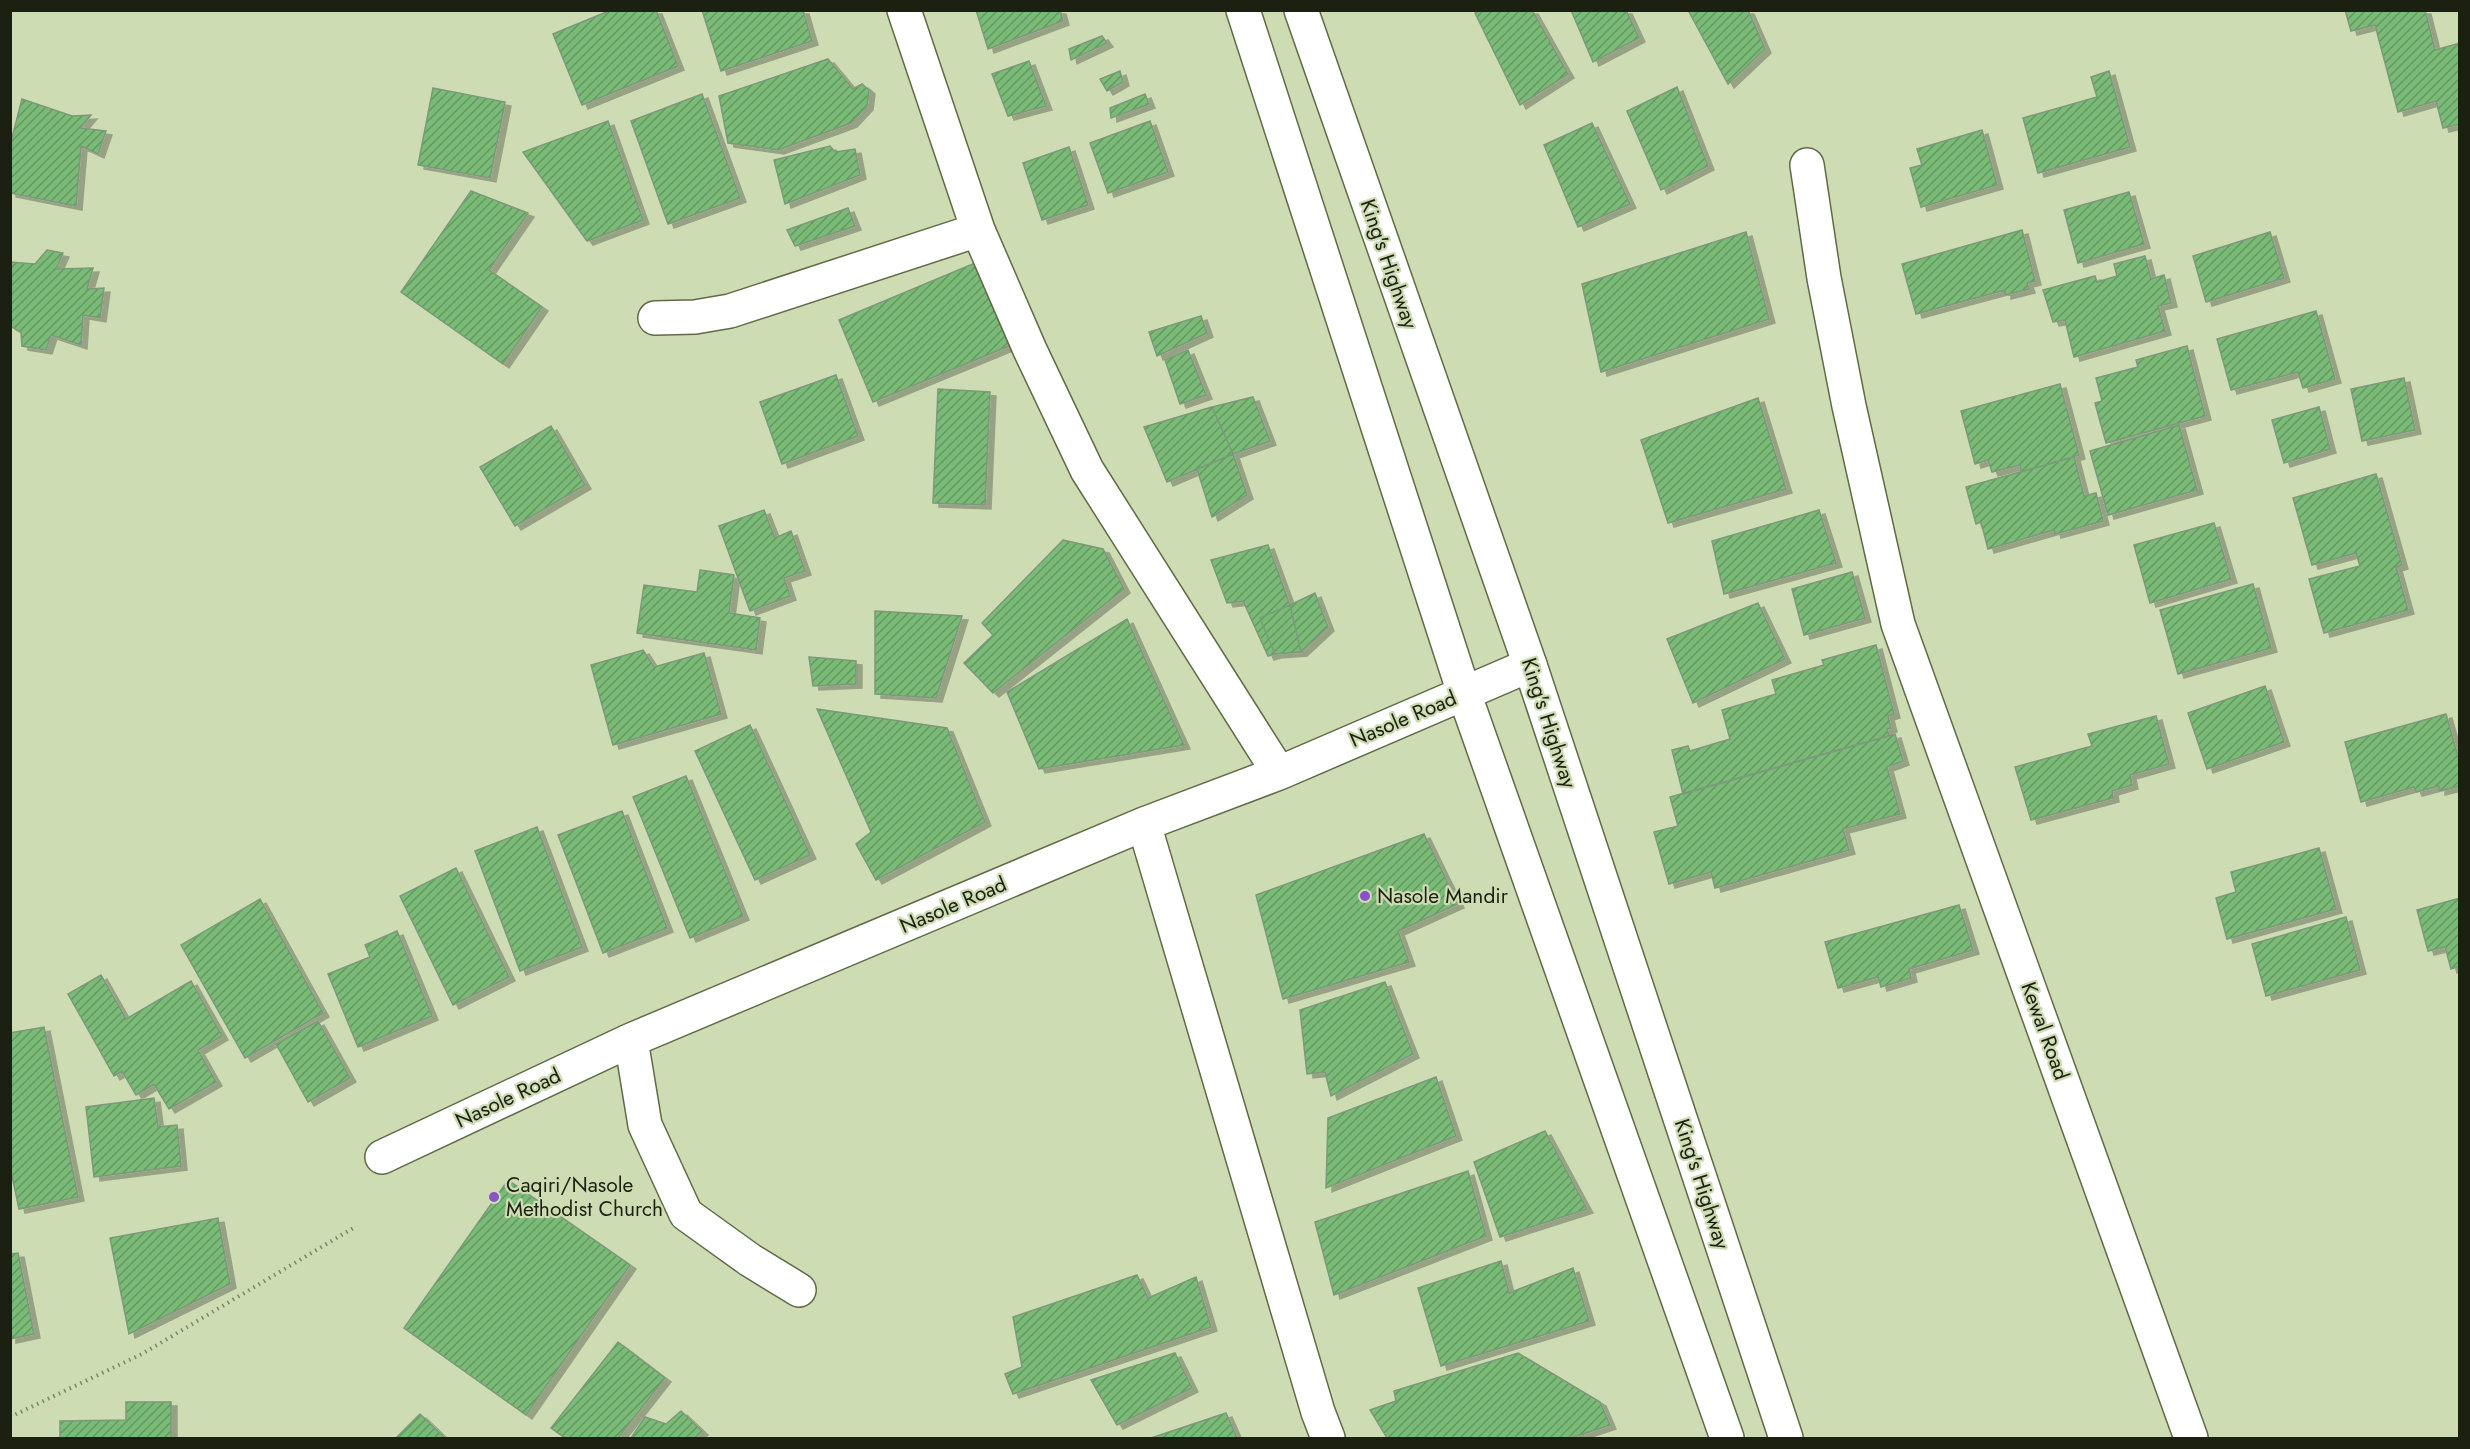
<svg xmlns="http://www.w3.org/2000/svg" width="2470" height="1449" viewBox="0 0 2470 1449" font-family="Jost,sans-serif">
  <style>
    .building { fill: url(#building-hatch); stroke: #7d997b; stroke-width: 1.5; filter: url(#shadow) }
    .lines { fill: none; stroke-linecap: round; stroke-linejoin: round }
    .minor-casing { stroke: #5f6b47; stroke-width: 36 }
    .highway-casing { stroke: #5f6b47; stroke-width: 36 }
    .path { stroke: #7c8669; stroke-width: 4; stroke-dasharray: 1.5 4.5; stroke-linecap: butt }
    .minor { stroke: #fff; stroke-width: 33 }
    .highway { stroke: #fff; stroke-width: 33 }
    .poi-dot { fill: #8a51c8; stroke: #cedcb4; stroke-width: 2 }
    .labels { text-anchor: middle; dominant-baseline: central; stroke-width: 4.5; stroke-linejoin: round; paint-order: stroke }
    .street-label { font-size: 21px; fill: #1b2011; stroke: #cedcb4 }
    .poi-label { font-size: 21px; fill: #1b2011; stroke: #cedcb4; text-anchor: start }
  </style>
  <defs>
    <pattern id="building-hatch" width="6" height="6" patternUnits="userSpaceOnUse" patternTransform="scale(1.5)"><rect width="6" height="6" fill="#7abb77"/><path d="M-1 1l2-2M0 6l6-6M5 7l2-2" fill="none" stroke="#639860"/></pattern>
    <filter id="shadow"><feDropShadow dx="6" dy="4" stdDeviation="0" flood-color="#0004"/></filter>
  </defs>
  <rect width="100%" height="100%" fill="#cedcb4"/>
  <path class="building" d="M 611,10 L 656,10 L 678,66 L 582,105 L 553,34 Z
    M 702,10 L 803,10 L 812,41 L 721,71 Z
    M 976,10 L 1060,10 L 1063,21 L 988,49 Z
    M 1480,10 L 1532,10 L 1568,74 L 1520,105 L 1475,13 Z
    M 1571,10 L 1626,10 L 1639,38 L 1593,62 Z
    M 1688,10 L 1748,10 L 1765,49 L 1728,84 Z
    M 2345,10 L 2425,10 L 2435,50 L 2460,43 L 2460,124 L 2443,128 L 2436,101 L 2398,112 L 2375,25 L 2351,31 Z
    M 1102,36 L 1107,43 L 1071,60 L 1069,49 Z
    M 828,59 L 853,89 L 862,84 L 869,90 L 867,106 L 851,123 L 778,150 L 728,143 L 719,96 Z
    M 1029,61 L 1046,106 L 1008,116 L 992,74 Z
    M 1120,71 L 1123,82 L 1107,91 L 1100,79 Z
    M 2109,71 L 2130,147 L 2038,173 L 2023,118 L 2097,97 L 2091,77 Z
    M 1677,87 L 1708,166 L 1661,190 L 1627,111 Z
    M 433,88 L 505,102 L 490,178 L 418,165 Z
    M 702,94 L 740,198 L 668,224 L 631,121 Z
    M 1145,94 L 1149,104 L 1111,118 L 1110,108 Z
    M 22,99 L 72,116 L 91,115 L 80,128 L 106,131 L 98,154 L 81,146 L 76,206 L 10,193 L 10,145 Z
    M 608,121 L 643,220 L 587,241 L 523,152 Z
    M 1150,121 L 1168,172 L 1108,193 L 1090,143 Z
    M 1592,123 L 1630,204 L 1578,227 L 1544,145 Z
    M 1982,130 L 1997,185 L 1921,207 L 1910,168 L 1922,165 L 1917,149 Z
    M 830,146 L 835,152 L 855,149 L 860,175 L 785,204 L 774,160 Z
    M 1069,147 L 1088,205 L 1042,220 L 1023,163 Z
    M 471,191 L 528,213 L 489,270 L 542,307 L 503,364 L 401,292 Z
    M 2129,192 L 2144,244 L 2078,263 L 2064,210 Z
    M 848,208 L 855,226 L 795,246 L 787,230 Z
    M 2022,230 L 2035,281 L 2027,283 L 2029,289 L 2005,295 L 2005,290 L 1916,314 L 1902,264 Z
    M 1746,232 L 1769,319 L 1601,372 L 1582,284 Z
    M 2270,232 L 2284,278 L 2206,302 L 2193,256 Z
    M 47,250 L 63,253 L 56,269 L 93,268 L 87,289 L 104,288 L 100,318 L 83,315 L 81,345 L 51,335 L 46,350 L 22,346 L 21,332 L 10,326 L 10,262 L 35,264 Z
    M 2145,256 L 2151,279 L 2164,275 L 2171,303 L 2158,306 L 2165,331 L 2074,357 L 2065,320 L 2053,322 L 2043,290 L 2095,276 L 2097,282 L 2117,276 L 2114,264 Z
    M 975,263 L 1009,346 L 873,402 L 839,320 Z
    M 2316,311 L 2335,379 L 2303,388 L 2298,372 L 2231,390 L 2217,339 Z
    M 1201,316 L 1207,333 L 1157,356 L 1149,332 Z
    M 2187,346 L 2205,416 L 2106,443 L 2095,403 L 2102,401 L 2096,378 L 2138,367 L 2136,360 Z
    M 1188,350 L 1206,395 L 1180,404 L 1165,360 Z
    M 836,375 L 858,436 L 782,464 L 760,402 Z
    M 2404,378 L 2415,430 L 2362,441 L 2351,389 Z
    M 2060,384 L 2079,455 L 2021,472 L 2020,465 L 1992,472 L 1988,460 L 1975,464 L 1961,411 Z
    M 938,389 L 990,392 L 985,505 L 933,503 Z
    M 1253,397 L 1270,441 L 1233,454 L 1212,407 Z
    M 1758,398 L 1786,489 L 1668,523 L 1641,440 Z
    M 1212,407 L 1233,454 L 1167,482 L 1144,427 Z
    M 2319,407 L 2330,449 L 2284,463 L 2272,420 Z
    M 2179,425 L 2197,490 L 2108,515 L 2090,451 Z
    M 551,426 L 585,485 L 515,526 L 480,467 Z
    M 1233,454 L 1247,495 L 1212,517 L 1197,469 Z
    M 2074,457 L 2084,496 L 2096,493 L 2103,521 L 2055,534 L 2054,530 L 1988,549 L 1981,522 L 1976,524 L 1966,487 Z
    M 2376,474 L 2402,565 L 2396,567 L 2408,610 L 2324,633 L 2309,579 L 2360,566 L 2356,553 L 2312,565 L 2293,498 Z
    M 764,510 L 775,538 L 791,531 L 805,571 L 784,578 L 790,596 L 750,611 L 719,526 Z
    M 1819,510 L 1836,563 L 1724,594 L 1712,541 Z
    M 2214,523 L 2231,579 L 2150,603 L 2134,545 Z
    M 1063,540 L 1103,549 L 1124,589 L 993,693 L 964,663 L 993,635 L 982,623 Z
    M 1268,545 L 1290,605 L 1260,618 L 1275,654 L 1268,656 L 1243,601 L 1227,603 L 1211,560 Z
    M 700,570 L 734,575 L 729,613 L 760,618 L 756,650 L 637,633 L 644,585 L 697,592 Z
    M 1852,572 L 1865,618 L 1804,635 L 1792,589 Z
    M 2253,584 L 2271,648 L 2178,674 L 2160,610 Z
    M 1315,593 L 1328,627 L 1301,652 L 1290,605 Z
    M 1758,603 L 1785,659 L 1693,703 L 1667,639 Z
    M 1290,605 L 1301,652 L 1275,654 L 1260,618 Z
    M 875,611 L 962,616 L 936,698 L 875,694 Z
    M 1127,619 L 1184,745 L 1039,769 L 1007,692 Z
    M 1876,645 L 1894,714 L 1888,716 L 1891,728 L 1887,729 L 1889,736 L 1683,794 L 1672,750 L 1688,746 L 1690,751 L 1730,739 L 1722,710 L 1776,694 L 1772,680 L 1824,665 L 1822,660 Z
    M 643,650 L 654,667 L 704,653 L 721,714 L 613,745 L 591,665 Z
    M 809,657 L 856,661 L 856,684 L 813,686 Z
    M 2265,686 L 2284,742 L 2207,769 L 2188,713 Z
    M 817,709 L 947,728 L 985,822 L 876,880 L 856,844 L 871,832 Z
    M 2446,714 L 2460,764 L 2460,786 L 2439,791 L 2439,786 L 2416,792 L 2414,787 L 2361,802 L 2345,742 Z
    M 2156,716 L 2169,764 L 2130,775 L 2132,785 L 2112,791 L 2113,798 L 2031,820 L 2015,767 L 2092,746 L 2088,734 Z
    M 750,725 L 810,855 L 755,880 L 695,751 Z
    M 1895,734 L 1903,761 L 1887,767 L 1900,814 L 1843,829 L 1849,850 L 1715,888 L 1711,872 L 1669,884 L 1654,832 L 1678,826 L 1670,797 Z
    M 686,776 L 743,916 L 690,938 L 633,797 Z
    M 622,811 L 667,928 L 603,953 L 558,835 Z
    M 537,827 L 582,947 L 520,971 L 475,851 Z
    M 1424,834 L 1458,904 L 1398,931 L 1409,962 L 1283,999 L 1256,895 Z
    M 2319,848 L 2336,909 L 2227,939 L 2216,898 L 2236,892 L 2231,872 Z
    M 456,868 L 509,977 L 453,1005 L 400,896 Z
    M 2460,898 L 2460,966 L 2451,969 L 2445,947 L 2428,951 L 2417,910 Z
    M 260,899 L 323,1013 L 245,1058 L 181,945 Z
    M 1959,905 L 1973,950 L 1909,969 L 1911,978 L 1881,987 L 1878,977 L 1838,988 L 1825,942 Z
    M 2346,917 L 2360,970 L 2266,996 L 2252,944 Z
    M 397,931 L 432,1016 L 358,1047 L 328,974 L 370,957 L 365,945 Z
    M 101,975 L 126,1019 L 191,981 L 222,1036 L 198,1050 L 216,1082 L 169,1109 L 154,1084 L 136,1095 L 122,1071 L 114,1076 L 68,994 Z
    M 1385,982 L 1413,1054 L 1331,1096 L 1325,1072 L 1307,1074 L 1300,1010 Z
    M 318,1021 L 350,1078 L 308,1102 L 276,1044 Z
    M 44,1027 L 78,1197 L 19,1209 L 10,1167 L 10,1033 Z
    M 1436,1077 L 1456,1136 L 1326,1188 L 1328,1118 Z
    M 154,1098 L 158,1127 L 177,1125 L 181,1166 L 94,1177 L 86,1107 Z
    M 1545,1131 L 1587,1209 L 1500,1237 L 1474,1162 Z
    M 1468,1171 L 1486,1236 L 1334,1295 L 1315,1222 Z
    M 508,1180 L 630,1265 L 526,1415 L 404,1328 Z
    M 218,1218 L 230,1284 L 129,1334 L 110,1238 Z
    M 18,1253 L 34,1334 L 10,1339 L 10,1254 Z
    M 1501,1261 L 1509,1293 L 1573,1268 L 1589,1321 L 1441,1366 L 1418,1288 Z
    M 1137,1275 L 1148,1298 L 1196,1277 L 1211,1327 L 1013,1394 L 1005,1374 L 1022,1367 L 1013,1317 Z
    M 618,1342 L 665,1378 L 618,1438 L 565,1438 L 551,1428 Z
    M 1175,1353 L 1192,1388 L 1117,1425 L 1091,1380 Z
    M 1518,1353 L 1600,1402 L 1610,1425 L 1571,1438 L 1387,1438 L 1370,1410 L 1396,1401 L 1394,1391 Z
    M 126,1402 L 171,1402 L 171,1438 L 60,1438 L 60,1421 L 126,1420 Z
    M 681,1411 L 702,1431 L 695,1438 L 631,1438 L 645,1417 L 666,1424 Z
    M 1226,1413 L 1237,1438 L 1151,1438 Z
    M 420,1414 L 445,1438 L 396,1438 Z"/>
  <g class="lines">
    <g class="minor-casing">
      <path id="minor" d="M 904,10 L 978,230 L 1030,350 L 1087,470 L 1279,773
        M 1807,165 L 1824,278 L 1849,406 L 1898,624 L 2191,1438
        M 655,318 L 695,317 L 730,311 L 978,230
        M 1144,824 L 1318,1412 L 1328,1438
        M 631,1040 L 645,1125 L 686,1214 L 750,1260 L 799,1290
        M 382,1157 L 631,1040 L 1144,824 L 1279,773 L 1530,665"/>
    </g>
    <g class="highway-casing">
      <path id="highway" d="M 1243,10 L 1464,693 L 1727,1438
        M 1301,10 L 1530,665 L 1786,1438"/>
    </g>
    <path class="path" d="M 10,1417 L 142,1354 L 355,1227"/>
    <use href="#minor" class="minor"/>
    <use href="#highway" class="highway"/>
  </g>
  <g class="poi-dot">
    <circle cx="1365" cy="896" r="6"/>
    <circle cx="494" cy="1197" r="6"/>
  </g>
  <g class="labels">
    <g class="street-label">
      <text transform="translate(1389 264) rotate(71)">King's Highway</text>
      <text transform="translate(1403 719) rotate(-23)">Nasole Road</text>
      <text transform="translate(1549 723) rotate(72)">King's Highway</text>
      <text transform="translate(953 905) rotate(-23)">Nasole Road</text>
      <text transform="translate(2045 1031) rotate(70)">Kewal Road</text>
      <text transform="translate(508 1098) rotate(-25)">Nasole Road</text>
      <text transform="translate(1702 1184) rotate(72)">King's Highway</text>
    </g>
    <g class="poi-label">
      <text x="1377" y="896">Nasole Mandir</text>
      <text x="506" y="1185">Caqiri/Nasole<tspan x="506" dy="24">Methodist Church</tspan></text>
    </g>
  </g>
  <rect width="2470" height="1449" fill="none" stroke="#1b2011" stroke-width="24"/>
</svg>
